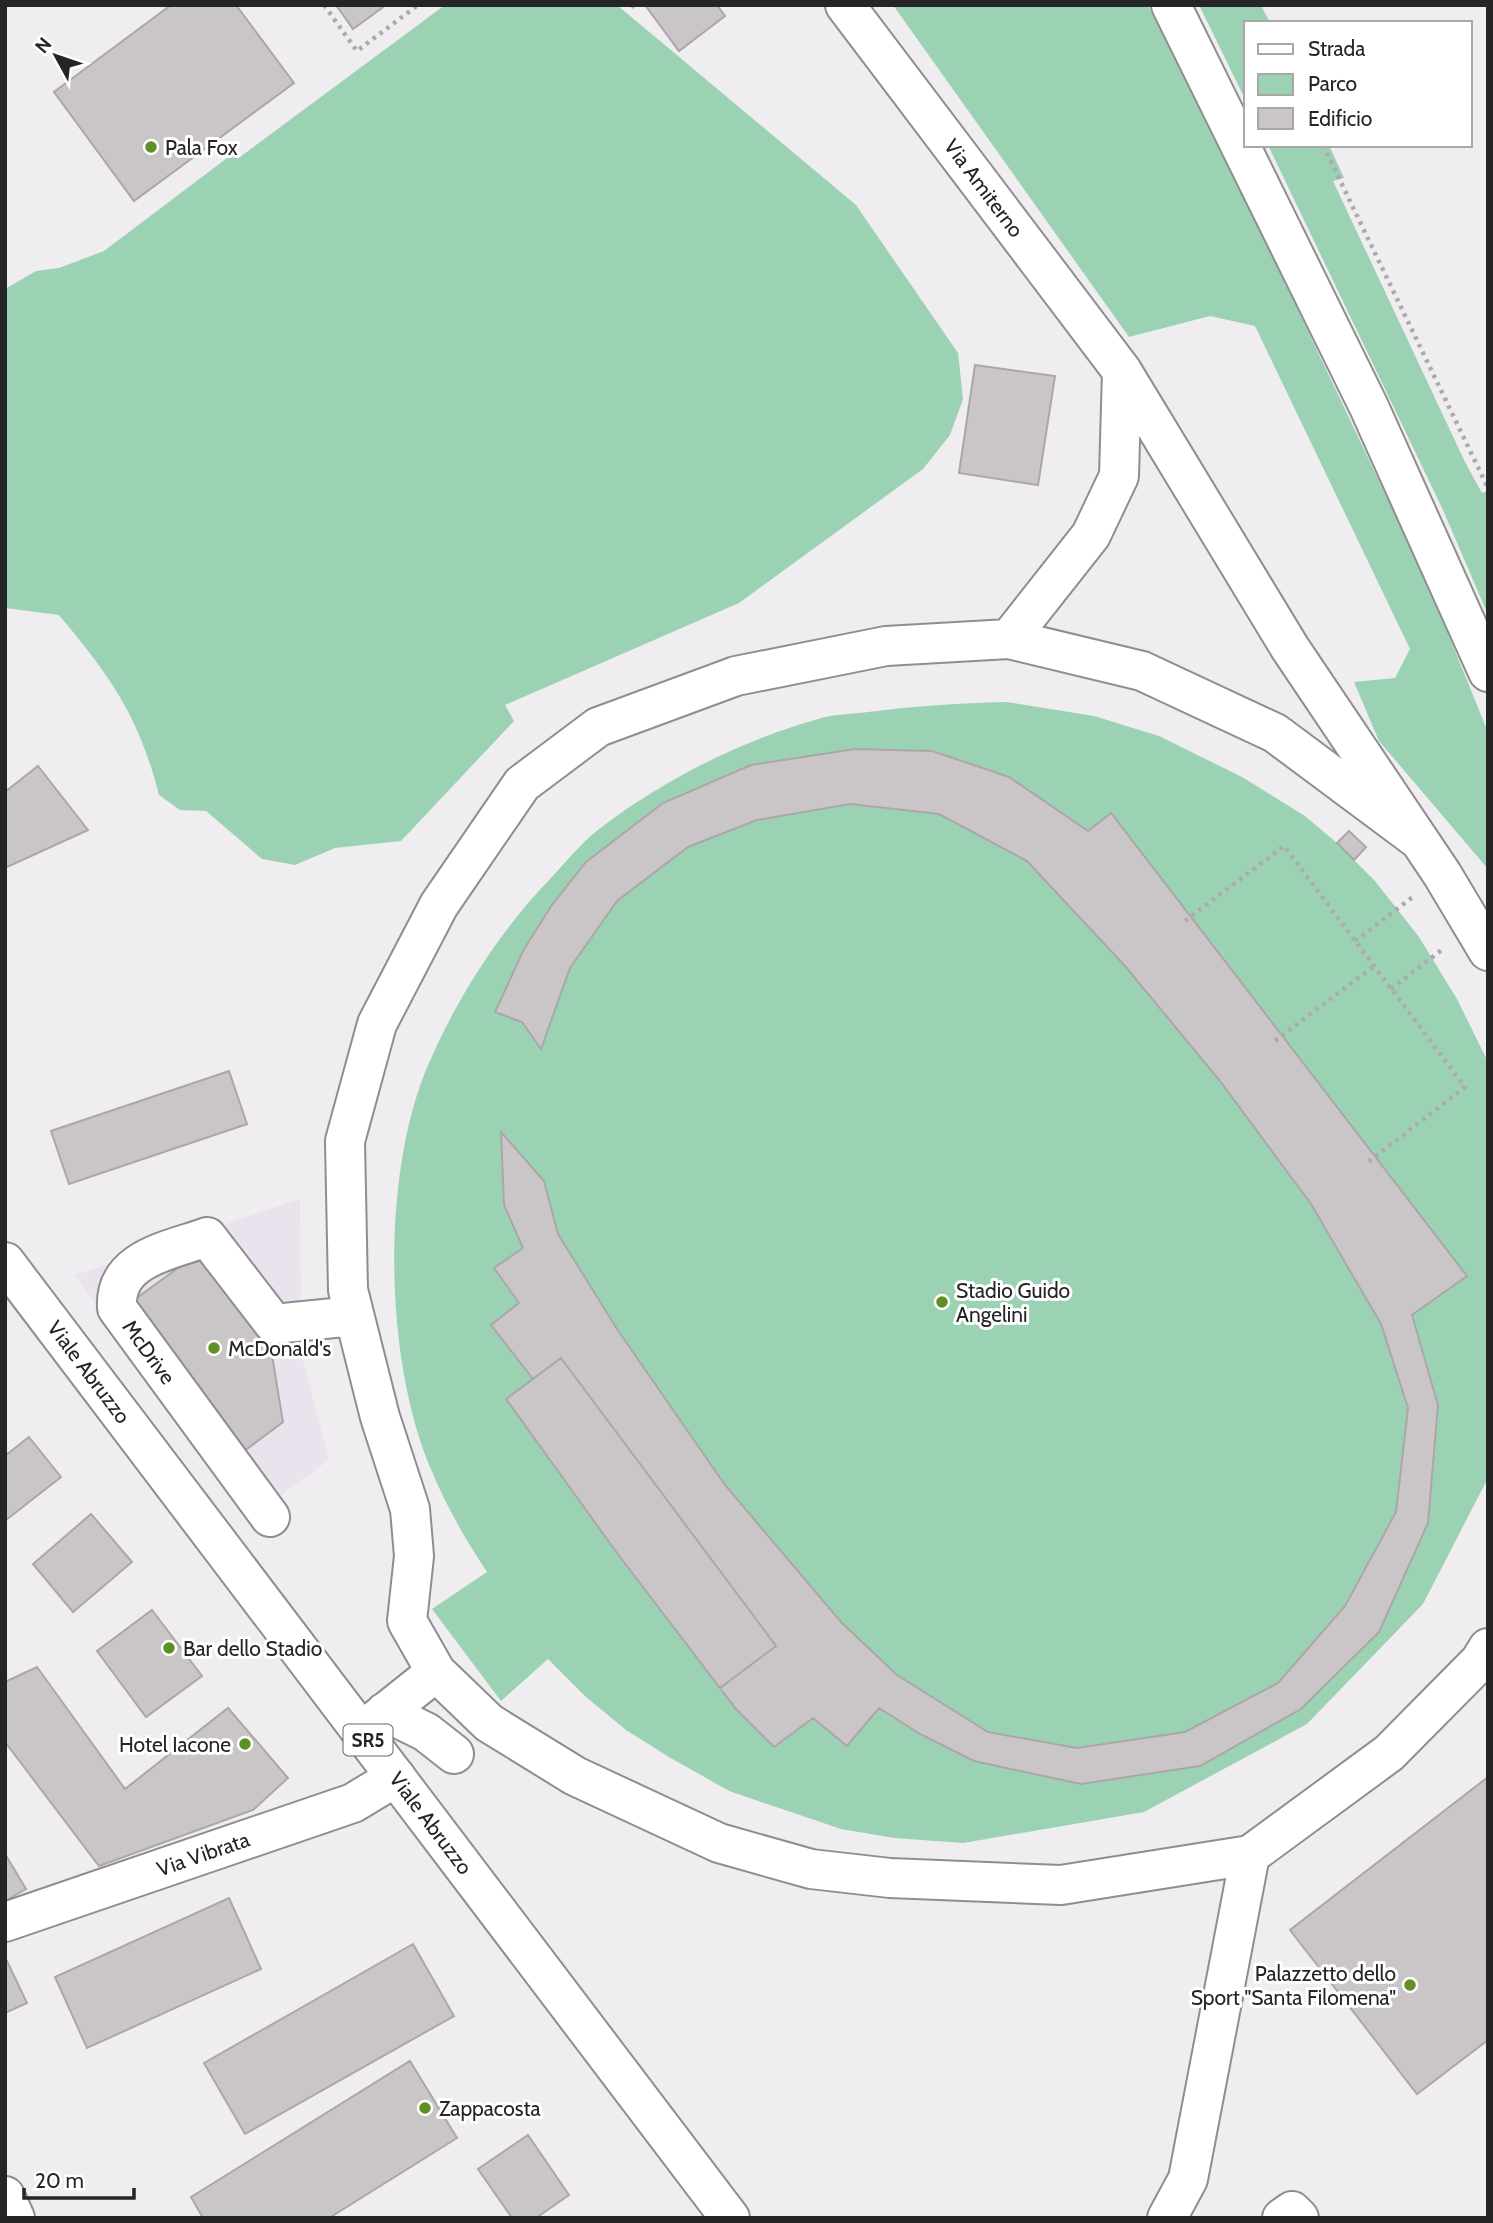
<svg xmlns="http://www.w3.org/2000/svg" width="1493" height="2223" viewBox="0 0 1493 2223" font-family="Cabin,sans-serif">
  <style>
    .built { fill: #eae2ec }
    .green { fill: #9cd2b4 }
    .building { fill: #cac6c8; stroke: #aba7a9; stroke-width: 2 }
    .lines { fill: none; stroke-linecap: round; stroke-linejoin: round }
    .minor-casing { stroke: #8f8d90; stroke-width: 42 }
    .major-casing { stroke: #8f8d90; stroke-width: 42 }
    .highway-casing { stroke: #8f8d90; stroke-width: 42 }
    .path { stroke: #acabac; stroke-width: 4.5; stroke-dasharray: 3.5 5; stroke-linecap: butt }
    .minor { stroke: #fff; stroke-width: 38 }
    .major { stroke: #fff; stroke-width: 38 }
    .highway { stroke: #fff; stroke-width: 38 }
    .poi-dot { fill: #608f25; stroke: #fff; stroke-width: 2.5 }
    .labels { text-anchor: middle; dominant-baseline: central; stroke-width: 6; stroke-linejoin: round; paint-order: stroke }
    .shield { fill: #fff; stroke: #666667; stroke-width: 2 }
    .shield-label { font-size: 19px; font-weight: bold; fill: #252526 }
    .poi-label { font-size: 21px; fill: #252526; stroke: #fff; text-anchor: start }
    .street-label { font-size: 21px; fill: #252526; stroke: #fff }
  </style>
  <rect width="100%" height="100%" fill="#efedef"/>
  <path class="built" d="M 300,1199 L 301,1353 L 329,1460 L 251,1517 L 75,1275 Z"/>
  <path class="green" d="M 445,5 L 617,5 L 856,205 L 958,353 L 963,399 L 950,435 L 923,469 L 739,603 L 505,705 L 514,721 L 401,841 L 335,848 L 295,865 L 262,859 L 206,811 L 180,810 L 159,795 C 139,716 110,676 59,615 L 5,608 L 5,289 L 36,271 L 59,268 L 104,251 L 235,152 L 240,157 Z
    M 893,5 L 1148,5 L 1269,249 L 1427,582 L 1488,732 L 1488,869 L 1379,741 L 1354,682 L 1395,678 L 1410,649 L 1255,326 L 1210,316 L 1129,337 Z
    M 1199,5 L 1261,5 L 1270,23 L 1246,23 L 1246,101 Z
    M 1268,145 L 1329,145 L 1344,178 L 1333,181 L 1465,462 L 1482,493 L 1488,491 L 1488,615 L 1443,510 Z
    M 1007,702 L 1094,716 L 1159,736 L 1242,777 L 1305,816 L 1337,843 L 1375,881 L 1419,937 L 1457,999 L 1488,1062 L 1488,1478 L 1423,1604 L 1307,1724 L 1144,1812 L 963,1843 L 894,1838 L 841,1829 L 729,1791 L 669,1757 L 626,1730 L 586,1697 L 548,1659 L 501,1701 L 432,1609 L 487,1572 C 465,1539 445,1504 430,1467 C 384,1357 381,1172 429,1063 C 458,996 500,931 550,879 C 566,862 581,843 599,829 C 663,780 740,741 818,719 C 834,714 852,714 868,712 C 915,706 960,703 1007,702 Z"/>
  <path class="building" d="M 171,5 L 236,5 L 294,83 L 134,201 L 54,92 Z
    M 336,5 L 386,5 L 353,29 Z
    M 645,5 L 717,5 L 725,16 L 679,51 Z
    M 975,365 L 1055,376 L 1038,485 L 959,473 Z
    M 855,749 L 932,751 L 1009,777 L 1088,831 L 1111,813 L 1467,1276 L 1412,1315 L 1438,1405 L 1428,1523 L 1379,1632 L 1301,1709 L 1200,1766 L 1081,1784 L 974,1761 L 920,1734 L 879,1708 L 847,1746 L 813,1718 L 774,1747 L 736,1709 L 617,1553 L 506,1399 L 533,1379 L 491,1325 L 519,1303 L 494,1268 L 523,1248 L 504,1205 L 501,1132 L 544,1181 L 558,1234 L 617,1329 L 725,1485 L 841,1622 L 897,1675 L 988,1732 L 1077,1748 L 1185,1732 L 1278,1683 L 1345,1606 L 1396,1512 L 1408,1408 L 1381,1324 L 1311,1204 L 1220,1081 L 1125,966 L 1027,861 L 939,814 L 850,804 L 757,820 L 688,847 L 617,901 L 570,968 L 541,1049 L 522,1022 L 495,1012 L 524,949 L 552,905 L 586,862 L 663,803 L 751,765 Z
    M 38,766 L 88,830 L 5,868 L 5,792 Z
    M 1349,831 L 1366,847 L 1354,860 L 1337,843 Z
    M 229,1071 L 247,1124 L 69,1184 L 51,1131 Z
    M 204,1249 L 269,1337 L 283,1422 L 239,1455 L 127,1305 Z
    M 561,1358 L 776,1646 L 720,1688 L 617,1553 L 506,1399 Z
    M 29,1437 L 61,1477 L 6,1520 L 5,1456 Z
    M 91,1514 L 132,1562 L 73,1612 L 33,1564 Z
    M 152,1610 L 202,1676 L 146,1717 L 97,1651 Z
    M 37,1667 L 125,1789 L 228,1708 L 288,1778 L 253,1810 L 99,1866 L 5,1742 L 5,1682 Z
    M 1488,1777 L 1488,2040 L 1417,2094 L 1290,1930 Z
    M 5,1854 L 26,1889 L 5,1901 Z
    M 229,1898 L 261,1969 L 87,2048 L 55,1977 Z
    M 413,1944 L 454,2016 L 245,2134 L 204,2063 Z
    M 5,1957 L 27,2003 L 5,2013 Z
    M 410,2061 L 457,2138 L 329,2218 L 203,2218 L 191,2197 Z
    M 528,2135 L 569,2195 L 536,2218 L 512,2218 L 478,2169 Z"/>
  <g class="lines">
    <g class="minor-casing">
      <path id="minor" d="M 845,5 L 1122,371 L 1290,648 L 1442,874 L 1488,951
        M 1009,639 L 1091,535 L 1119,476 L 1122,371
        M 1416,838 L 1275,733 L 1142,671 L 1009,639 L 886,646 L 736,676 L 598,727 L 522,784 L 439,905 L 377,1024 L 345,1141 L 348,1290 L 380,1417 L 410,1509 L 414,1556 L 407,1621 L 436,1672 L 489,1723 L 575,1776 L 719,1843 L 811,1869 L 890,1878 L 1061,1885 L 1250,1855 L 1389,1753 L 1480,1661 L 1488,1648
        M 270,1517 L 117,1308 C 114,1258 169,1251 207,1237 L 274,1324 L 354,1316
        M 385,1712 L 426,1732 L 454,1754
        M 362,1731 L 436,1672
        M 5,1922 L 353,1803 L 396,1777
        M 1167,2218 L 1188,2179 L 1250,1855
        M 1282,2218 L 1292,2211 L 1299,2218"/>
    </g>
    <g class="major-casing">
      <path id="major" d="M 5,1262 L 730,2218"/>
    </g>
    <g class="highway-casing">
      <path id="highway" d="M 1171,5 L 1369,407 L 1488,672
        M 5,2196 L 15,2218"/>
    </g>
    <path class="path" d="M 324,5 L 357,51 L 418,5
      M 632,5 L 636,9
      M 1323,145 L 1488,488
      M 1185,921 L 1284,846 L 1465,1087 L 1367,1163
      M 1355,941 L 1414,896
      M 1391,989 L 1443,949
      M 1275,1041 L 1374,966"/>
    <use href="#minor" class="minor"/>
    <use href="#major" class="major"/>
    <use href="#highway" class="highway"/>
  </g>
  <g class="poi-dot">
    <circle cx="151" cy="147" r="7"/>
    <circle cx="942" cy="1302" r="7"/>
    <circle cx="214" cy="1348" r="7"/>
    <circle cx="169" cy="1648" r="7"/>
    <circle cx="245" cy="1744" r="7"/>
    <circle cx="1410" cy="1985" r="7"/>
    <circle cx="425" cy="2108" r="7"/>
  </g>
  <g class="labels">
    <rect class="shield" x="343.5" y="1724.5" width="49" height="31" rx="5"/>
    <g class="shield-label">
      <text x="368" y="1740">SR5</text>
    </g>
    <g class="poi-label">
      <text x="165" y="147">Pala Fox</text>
      <text x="956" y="1290">Stadio Guido<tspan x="956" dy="24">Angelini</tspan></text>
      <text x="228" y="1348">McDonald's</text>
      <text x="183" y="1648">Bar dello Stadio</text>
      <text x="231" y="1744" text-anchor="end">Hotel Iacone</text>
      <text x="1396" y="1973" text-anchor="end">Palazzetto dello<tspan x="1396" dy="24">Sport "Santa Filomena"</tspan></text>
      <text x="439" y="2108">Zappacosta</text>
    </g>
    <g class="street-label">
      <text transform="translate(984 188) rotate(53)">Via Amiterno</text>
      <text transform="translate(149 1352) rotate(54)">McDrive</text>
      <text transform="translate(89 1372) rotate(53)">Viale Abruzzo</text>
      <text transform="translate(431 1823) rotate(53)">Viale Abruzzo</text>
      <text transform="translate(203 1854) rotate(-19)">Via Vibrata</text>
    </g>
  </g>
  <rect width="1493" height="2223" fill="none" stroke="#252526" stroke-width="14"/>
  <rect x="1244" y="21" width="228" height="126" fill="#ffffff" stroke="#a8a8a8" stroke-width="2"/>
  <rect x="1258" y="44" width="35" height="10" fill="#ffffff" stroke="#a8a8a8" stroke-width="2"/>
  <text x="1308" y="56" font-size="21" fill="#252526">Strada</text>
  <rect x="1258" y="74" width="35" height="21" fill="#9cd2b4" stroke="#a8a8a8" stroke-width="2"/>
  <text x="1308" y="91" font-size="21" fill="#252526">Parco</text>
  <rect x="1258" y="108" width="35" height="21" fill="#cac6c8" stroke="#a8a8a8" stroke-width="2"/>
  <text x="1308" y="126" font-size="21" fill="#252526">Edificio</text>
  <g transform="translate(56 56) rotate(310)" stroke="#ffffff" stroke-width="5" paint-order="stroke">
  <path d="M0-5L12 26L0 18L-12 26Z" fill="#252526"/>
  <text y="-10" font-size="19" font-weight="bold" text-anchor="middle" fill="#252526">N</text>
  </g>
  <path d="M24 2188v10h110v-10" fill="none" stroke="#252526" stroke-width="3.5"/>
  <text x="35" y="2188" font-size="21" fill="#252526" stroke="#ffffff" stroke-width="5" paint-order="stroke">20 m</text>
</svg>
